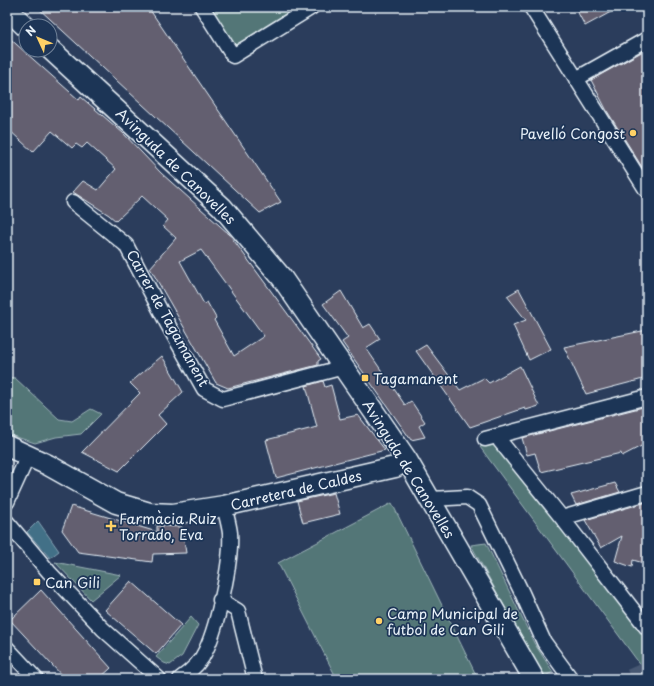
<svg xmlns="http://www.w3.org/2000/svg" width="654" height="686" viewBox="0 0 654 686" font-family="'Playpen Sans',sans-serif">
  <style>
    .green { fill: #527677; stroke: #9db4b8 }
    .water { fill: #436f87; stroke: #85a3b4 }
    .building { fill: #635f70; stroke: #e8f1f8; fill-rule: evenodd }
    .lines { fill: none; stroke-linecap: round; stroke-linejoin: round }
    .secondary-tunnel { stroke: #475873; stroke-width: 20; stroke-dasharray: 20 10; stroke-linecap: butt }
    .street-casing { stroke: #e8f1f8; stroke-width: 17 }
    .secondary-casing { stroke: #e8f1f8; stroke-width: 23 }
    .street { stroke: #1d3557; stroke-width: 14 }
    .secondary { stroke: #1d3557; stroke-width: 20 }
    .poi-dot { fill: #ffd166; stroke: #1d3557; stroke-width: 1.5 }
    .labels { text-anchor: middle; dominant-baseline: central; stroke-width: 3.5; stroke-linejoin: round; paint-order: stroke }
    .poi-label { font-size: 14px; fill: #e8f1f8; stroke: #1d3557; text-anchor: start }
    .street-label { font-size: 14px; fill: #e8f1f8; stroke: #1d3557 }
  </style>
  <rect width="100%" height="100%" fill="#2b3d5c"/>
  <filter id="ink" filterUnits="userSpaceOnUse"><feTurbulence type="fractalNoise" baseFrequency=".025" numOctaves="2"/><feDisplacementMap in="SourceGraphic" scale="8" xChannelSelector="R" yChannelSelector="G"/><feConvolveMatrix kernelMatrix="1 2 1 2 8 2 1 2 1" color-interpolation-filters="sRGB"/></filter>
  <g filter="url(#ink)">
    <path class="green" d="M 204,7 L 296,7 L 229,49 Z
      M 7,377 L 15,378 L 59,419 L 72,421 L 91,409 L 101,414 L 81,434 L 56,437 L 35,443 L 7,434 Z
      M 493,442 L 647,630 L 647,665 L 642,667 L 480,447 Z
      M 392,503 L 478,679 L 337,679 L 278,563 Z
      M 486,543 L 534,643 L 553,672 L 543,677 L 471,545 Z
      M 55,562 L 121,575 L 91,600 Z
      M 191,617 L 198,625 L 182,656 L 170,665 L 164,663 L 156,657 Z"/>
    <path class="water" d="M 38,521 L 59,551 L 50,558 L 27,532 Z"/>
    <path class="building" d="M 37,7 L 148,7 L 281,202 L 260,213 Z
      M 575,7 L 620,7 L 585,26 Z
      M 7,36 L 79,100 L 81,97 L 123,133 L 161,173 L 229,234 L 321,359 L 318,361 L 318,365 L 228,388 L 216,383 L 150,268 L 176,238 L 163,226 L 168,220 L 142,196 L 116,221 L 109,215 L 73,192 L 83,181 L 98,190 L 116,169 L 87,143 L 82,148 L 76,144 L 72,148 L 52,131 L 33,152 L 7,128 ZM 201,250 L 264,336 L 234,356 L 214,320 L 216,318 L 207,302 L 204,304 L 180,261 Z
      M 647,49 L 647,175 L 607,111 L 591,80 Z
      M 519,289 L 551,349 L 529,360 L 513,325 L 526,320 L 507,296 Z
      M 341,291 L 363,328 L 370,324 L 380,339 L 366,348 L 405,405 L 411,401 L 425,422 L 419,426 L 425,437 L 411,440 L 342,342 L 348,338 L 323,304 Z
      M 647,330 L 647,378 L 586,394 L 564,347 Z
      M 426,345 L 460,390 L 484,378 L 489,383 L 520,366 L 539,406 L 526,410 L 525,408 L 470,427 L 416,351 Z
      M 162,356 L 183,392 L 158,415 L 166,424 L 119,471 L 82,452 L 140,393 L 130,383 Z
      M 323,381 L 325,387 L 331,385 L 340,419 L 358,415 L 385,450 L 276,478 L 266,440 L 317,427 L 306,386 Z
      M 647,406 L 647,443 L 622,456 L 621,453 L 541,472 L 535,453 L 527,455 L 522,438 Z
      M 615,483 L 620,492 L 576,505 L 571,495 Z
      M 334,493 L 340,514 L 303,523 L 297,501 Z
      M 647,502 L 647,564 L 633,560 L 632,567 L 615,561 L 622,536 L 601,548 L 585,520 Z
      M 71,506 L 157,532 L 157,526 L 182,527 L 186,553 L 153,554 L 152,562 L 78,552 L 62,530 Z
      M 131,581 L 181,625 L 156,654 L 105,610 Z
      M 41,590 L 111,668 L 99,679 L 65,679 L 10,620 Z"/>
    <g class="lines">
      <path class="secondary-tunnel" d="M 631,679 L 647,672"/>
      <g class="street-casing">
        <path id="street" d="M 202,7 L 233,56 L 312,7
          M 531,7 L 647,191
          M 576,79 L 647,39
          M 73,202 L 126,245 L 167,323 L 204,389 L 223,399 L 344,367
          M 485,439 L 647,397
          M 500,441 L 562,518 L 647,628
          M 431,499 L 467,497 L 479,505 L 522,593 L 544,642 L 571,679
          M 7,502 L 28,456
          M 562,518 L 647,493
          M 7,522 L 49,572 L 103,629 L 159,679
          M 220,600 L 238,611 L 255,679
          M 7,648 L 36,679
          M 180,679 C 190,672 201,662 206,650 C 218,624 232,561 230,533 C 229,524 226,515 224,506"/>
      </g>
      <g class="secondary-casing">
        <path id="secondary" d="M 7,9 L 26,27
          M 50,49 L 222,207 L 282,278 L 407,460 L 534,679
          M 7,446 L 48,465 L 116,503 L 150,513 L 173,514 L 224,506 L 395,467 L 407,460"/>
      </g>
      <use href="#street" class="street"/>
      <use href="#secondary" class="secondary"/>
    </g>
  </g>
  <g class="poi-dot">
    <circle cx="633" cy="133" r="4"/>
    <rect x="361" y="374" width="8" height="8" rx="2"/>
    <path d="M109 520h4v4h4v4h-4v4h-4v-4h-4v-4h4z"/>
    <rect x="33" y="578" width="8" height="8" rx="2"/>
    <circle cx="379" cy="621" r="4"/>
  </g>
  <g class="labels">
    <g class="poi-label">
      <text x="625" y="133" text-anchor="end">Pavelló Congost</text>
      <text x="373" y="378">Tagamanent</text>
      <text x="119" y="518">Farmàcia Ruiz<tspan x="119" dy="16">Torrado, Eva</tspan></text>
      <text x="45" y="582">Can Gili</text>
      <text x="387" y="613">Camp Municipal de<tspan x="387" dy="16">futbol de Can Gili</tspan></text>
    </g>
    <g class="street-label">
      <text transform="translate(176 166) rotate(44)">Avinguda de Canovelles</text>
      <text transform="translate(168 318) rotate(61)">Carrer de Tagamanent</text>
      <text transform="translate(409 469) rotate(58)">Avinguda de Canovelles</text>
      <text transform="translate(296 490) rotate(-13)">Carretera de Caldes</text>
    </g>
  </g>
  <rect width="654" height="686" fill="none" stroke="#1d3557" stroke-width="24"/>
  <rect x="12" y="12" width="630" height="662" fill="none" stroke="#e8f1f8" stroke-width="1.5" filter="url(#ink)"/>
  <g transform="translate(38 38) rotate(314)"><circle r="19" fill="#1d3557" stroke="#6e8097"/>
  <path d="M0-3L7 15L0 10L-7 15Z" fill="#ffd166"/>
  <text y="-6" font-size="11" font-weight="bold" text-anchor="middle" fill="#e8f1f8">N</text>
  </g>
</svg>
